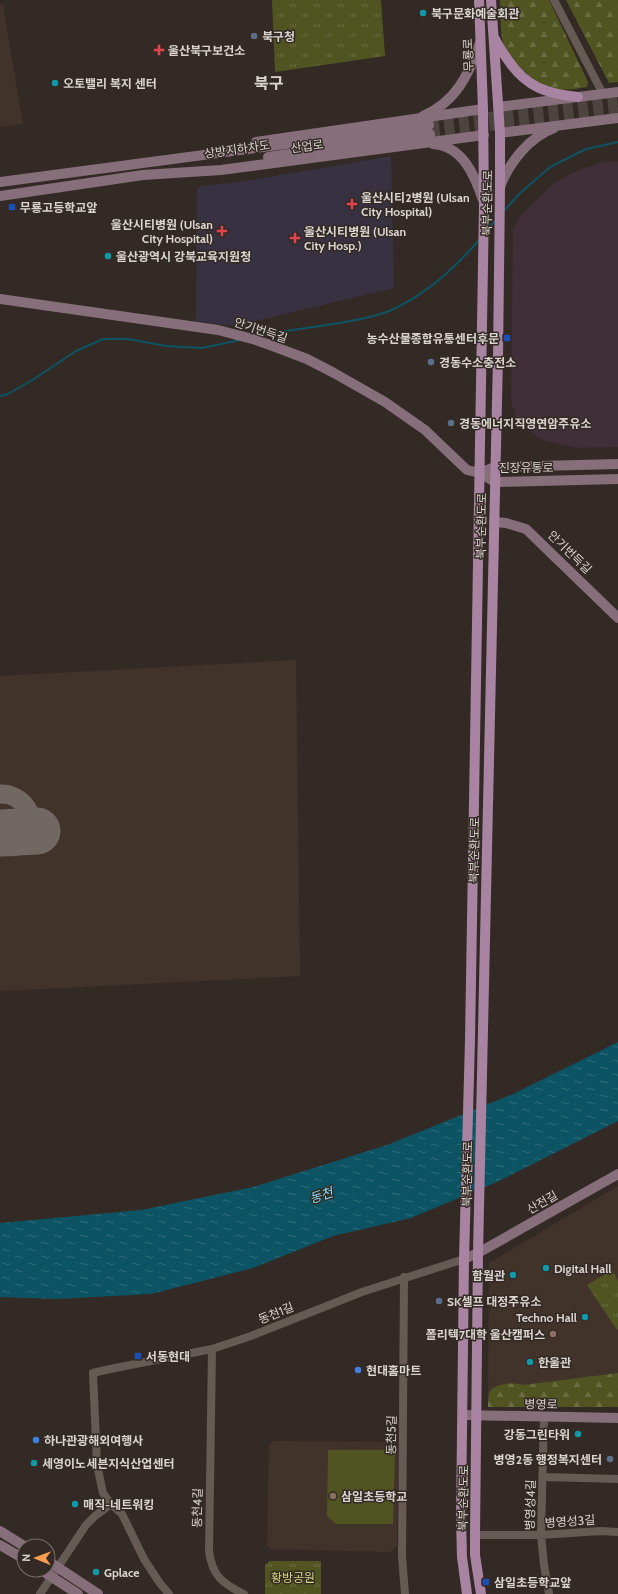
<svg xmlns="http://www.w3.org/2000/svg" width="618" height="1594" viewBox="0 0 618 1594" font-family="Cabin,'Noto Sans KR',sans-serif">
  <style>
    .commercial { fill: #402e38 }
    .built { fill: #42332a }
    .medical { fill: #383141 }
    .grass { fill: url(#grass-tufts) }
    .forest { fill: url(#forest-firs) }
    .pitch { fill: #505421 }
    .water { fill: url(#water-ripples) }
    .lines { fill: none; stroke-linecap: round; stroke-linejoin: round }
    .stream { stroke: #0c5463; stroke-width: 2 }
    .taxiway { stroke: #716864; stroke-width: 19 }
    .runway { stroke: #716864; stroke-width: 47 }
    .secondary-tunnel { stroke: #4d443f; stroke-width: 10; stroke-dasharray: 10 5; stroke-linecap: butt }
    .street { stroke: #655a54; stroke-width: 8 }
    .secondary { stroke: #866e7b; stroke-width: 10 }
    .primary { stroke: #a883a2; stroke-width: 10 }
    .culture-dot { fill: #0f9aa8; stroke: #342a25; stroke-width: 1.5 }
    .service-dot { fill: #5c6f8a; stroke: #342a25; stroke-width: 1.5 }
    .health-dot { fill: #e0444e; stroke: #342a25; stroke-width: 1.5 }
    .transit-dot { fill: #1a4fb4; stroke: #342a25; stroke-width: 1.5 }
    .education-dot { fill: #8d6e63; stroke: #342a25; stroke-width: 1.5 }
    .shop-dot { fill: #3f7fe0; stroke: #342a25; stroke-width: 1.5 }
    .labels { text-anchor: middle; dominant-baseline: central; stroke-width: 3; stroke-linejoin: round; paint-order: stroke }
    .poi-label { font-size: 12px; font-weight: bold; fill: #dad4d0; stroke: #342a25; text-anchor: start }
    .street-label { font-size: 12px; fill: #dad4d0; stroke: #342a25 }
    .park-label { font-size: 12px; fill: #d1d97d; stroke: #342a25 }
    .water-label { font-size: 13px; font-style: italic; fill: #83def6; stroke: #342a25 }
    .district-label { font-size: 16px; font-weight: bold; fill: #dad4d0; stroke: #342a25 }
  </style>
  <defs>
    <pattern id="grass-tufts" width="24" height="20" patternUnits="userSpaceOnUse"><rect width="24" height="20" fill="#505421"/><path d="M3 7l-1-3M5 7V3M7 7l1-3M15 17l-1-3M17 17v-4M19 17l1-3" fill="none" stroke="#696c40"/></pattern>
    <pattern id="forest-firs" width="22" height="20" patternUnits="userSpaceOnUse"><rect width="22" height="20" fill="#505421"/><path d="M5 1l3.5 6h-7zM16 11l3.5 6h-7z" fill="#696c40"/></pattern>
    <pattern id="water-ripples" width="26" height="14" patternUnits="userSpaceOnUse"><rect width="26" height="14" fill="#0c5463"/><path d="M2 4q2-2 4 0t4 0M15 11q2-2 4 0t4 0" fill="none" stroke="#2f6c78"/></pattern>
  </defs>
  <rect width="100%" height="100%" fill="#342a25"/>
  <path class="commercial" d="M 602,162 L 618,162 L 618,447 L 576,448 L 542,440 L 528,430 L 516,417 L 511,401 L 513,229 L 520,216 L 554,183 L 572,173 Z"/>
  <path class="built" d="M 0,5 L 3,5 L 23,124 L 0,127 Z
    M 296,660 L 300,976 L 0,991 L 0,676 Z
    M 618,1186 L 618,1406 L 488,1407 L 489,1263 Z
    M 273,1441 L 393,1442 L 398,1447 L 397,1545 L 391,1552 L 271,1549 L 267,1545 L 269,1445 Z"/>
  <path class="medical" d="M 391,156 L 394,288 L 234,326 L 196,321 L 197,189 L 201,186 L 247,181 Z"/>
  <path class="grass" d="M 272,0 L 381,0 L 385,56 L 275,72 Z
    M 612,1270 L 618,1281 L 618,1329 L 617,1330 L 587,1285 Z
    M 270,1561 L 321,1561 L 321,1594 L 265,1594 L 265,1565 Z"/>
  <path class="forest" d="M 500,0 L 549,0 L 588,82 L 587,87 C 576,89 564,91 553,89 C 537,86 507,59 503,43 C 500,29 501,14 500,0 Z
    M 566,0 L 618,0 L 618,82 L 609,83 Z
    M 618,1373 L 618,1407 L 488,1407 C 488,1403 488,1397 489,1393 C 493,1383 514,1382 523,1385 Z"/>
  <path class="pitch" d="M 328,1450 L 391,1450 L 395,1453 L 393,1524 L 336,1524 L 327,1516 Z"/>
  <path class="water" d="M 618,1042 L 618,1121 L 497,1182 L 411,1218 L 333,1236 L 253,1268 L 151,1294 L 56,1299 L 0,1297 L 0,1223 L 141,1210 L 253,1187 L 387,1145 L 513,1094 Z"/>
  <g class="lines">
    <path class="stream" d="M 503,212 L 519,194 L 550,167 L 586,149 L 618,142
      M 487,230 L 496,220
      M 258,336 C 283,331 308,328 333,324 C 352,321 372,318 389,311 C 424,296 455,268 479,240
      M 0,396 L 8,394 L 34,379 L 76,351 L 103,339 L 128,339 L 166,346 L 202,348 L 240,340"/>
    <path class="taxiway" d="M 0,794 C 21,793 40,816 27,836 C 25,839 22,843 18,845 C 13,848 6,847 0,846"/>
    <path class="runway" d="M 0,833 L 37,831"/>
    <path class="secondary-tunnel" d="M 429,125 L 618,100
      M 430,134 L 568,115 L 618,110"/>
    <path class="street" d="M 554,0 L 603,94
      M 404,1277 L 402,1556 L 405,1594
      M 212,1349 L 209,1551 C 212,1576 223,1584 244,1594
      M 544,1417 L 541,1535 L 544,1565 L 549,1594
      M 543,1477 L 618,1479
      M 475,1535 L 541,1535 L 600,1531 L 618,1532
      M 40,1594 L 86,1525 L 95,1516 L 111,1504
      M 169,1594 L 159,1582 L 144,1559 L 122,1514 L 111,1504 L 103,1493 L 97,1465 L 93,1373 L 110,1369 L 212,1349 L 251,1336 L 362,1292 L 464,1259"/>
    <path class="secondary" d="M 498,107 L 618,92
      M 423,116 C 456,102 469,74 480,43
      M 500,133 L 618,118
      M 256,142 L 483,109
      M 433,144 C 463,146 475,176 483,200
      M 268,157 L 430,134
      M 0,182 L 429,125
      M 500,187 C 509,163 529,137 554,128
      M 0,196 L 143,175 L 221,170 L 484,135
      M 0,299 L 218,330 L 256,340 L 278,348 L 307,359 L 334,373 L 385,402 L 425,430 L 467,470 L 480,473 L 495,482 L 618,479
      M 480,473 L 495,467 L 618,464
      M 494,522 L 506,523 L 526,529 L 618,618
      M 464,1259 L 478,1253 L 618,1174
      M 463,1415 L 618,1418
      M 0,1531 L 24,1546
      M 0,1545 L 24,1559
      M 48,1561 L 98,1594
      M 41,1570 L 78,1594"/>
    <path class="primary" d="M 495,39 C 498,46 503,53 508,60 C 526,87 547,94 578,97
      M 467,1594 L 462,1557 L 461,1519 L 464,1259 L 470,1040 L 484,205 L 483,109 L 479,0
      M 481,1594 L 475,1555 L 475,1535 L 478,1253 L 498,357 L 500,187 L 500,133 L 491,0"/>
  </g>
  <g class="culture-dot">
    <circle cx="423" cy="13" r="4"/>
    <circle cx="55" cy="83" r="4"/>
    <circle cx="108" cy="256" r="4"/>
    <circle cx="546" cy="1268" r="4"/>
    <circle cx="513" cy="1275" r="4"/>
    <circle cx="585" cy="1317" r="4"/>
    <circle cx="530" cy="1362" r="4"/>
    <circle cx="578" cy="1434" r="4"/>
    <circle cx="34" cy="1463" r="4"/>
    <circle cx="75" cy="1504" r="4"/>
    <circle cx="96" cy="1572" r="4"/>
  </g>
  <g class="service-dot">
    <circle cx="254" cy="36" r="4"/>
    <circle cx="431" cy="362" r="4"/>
    <circle cx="451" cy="423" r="4"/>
    <circle cx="439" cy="1301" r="4"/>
    <circle cx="610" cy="1459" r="4"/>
  </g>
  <g class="health-dot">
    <path d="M157 44h4v4h4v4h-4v4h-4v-4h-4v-4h4z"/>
    <path d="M350 198h4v4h4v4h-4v4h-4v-4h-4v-4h4z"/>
    <path d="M220 225h4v4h4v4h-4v4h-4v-4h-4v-4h4z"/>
    <path d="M293 232h4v4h4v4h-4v4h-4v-4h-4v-4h4z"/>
  </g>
  <g class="transit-dot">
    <rect x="8" y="203" width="8" height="8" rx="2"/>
    <rect x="503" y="334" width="8" height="8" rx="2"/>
    <rect x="134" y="1352" width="8" height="8" rx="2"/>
    <rect x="482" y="1578" width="8" height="8" rx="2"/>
  </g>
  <g class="education-dot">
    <circle cx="553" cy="1334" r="4"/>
    <circle cx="333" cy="1496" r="4"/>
  </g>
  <g class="shop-dot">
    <circle cx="358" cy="1370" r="4"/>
    <circle cx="36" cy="1440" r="4"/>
  </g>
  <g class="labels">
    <g class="poi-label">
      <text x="431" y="13">북구문화예술회관</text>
      <text x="262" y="36">북구청</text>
      <text x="168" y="50">울산북구보건소</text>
      <text x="63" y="83">오토밸리 복지 센터</text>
      <text x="361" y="197">울산시티2병원 (Ulsan<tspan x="361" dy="14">City Hospital)</tspan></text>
      <text x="20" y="207">무룡고등학교앞</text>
      <text x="213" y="224" text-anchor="end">울산시티병원 (Ulsan<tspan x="213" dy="14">City Hospital)</tspan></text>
      <text x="304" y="231">울산시티병원 (Ulsan<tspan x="304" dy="14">City Hosp.)</tspan></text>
      <text x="116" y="256">울산광역시 강북교육지원청</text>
      <text x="499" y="338" text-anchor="end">농수산물종합유통센터후문</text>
      <text x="439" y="362">경동수소충전소</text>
      <text x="459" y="423">경동에너지직영연암주유소</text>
      <text x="554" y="1268">Digital Hall</text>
      <text x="505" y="1275" text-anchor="end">함월관</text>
      <text x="447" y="1301">SK셀프 대정주유소</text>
      <text x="577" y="1317" text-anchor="end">Techno Hall</text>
      <text x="545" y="1334" text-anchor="end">폴리텍7대학 울산캠퍼스</text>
      <text x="146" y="1356">서동현대</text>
      <text x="538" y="1362">한울관</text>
      <text x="366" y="1370">현대홈마트</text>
      <text x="570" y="1434" text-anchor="end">강동그린타워</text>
      <text x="44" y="1440">하나관광해외여행사</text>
      <text x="602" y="1459" text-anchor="end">병영2동 행정복지센터</text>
      <text x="42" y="1463">세영이노세븐지식산업센터</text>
      <text x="341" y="1496">삼일초등학교</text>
      <text x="83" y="1504">매직-네트워킹</text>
      <text x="104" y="1572">Gplace</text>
      <text x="494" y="1582">삼일초등학교앞</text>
    </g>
    <g class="street-label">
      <text transform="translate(468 55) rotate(-92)">무룡로</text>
      <text transform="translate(307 146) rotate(-8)">산업로</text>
      <text transform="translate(237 149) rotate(-8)">상방지하차도</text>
      <text transform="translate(487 203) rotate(-89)">북부순환도로</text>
      <text transform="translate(261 330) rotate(18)">안기번득길</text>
      <text x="526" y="467">진장유통로</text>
      <text transform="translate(481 526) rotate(-89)">북부순환도로</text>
      <text transform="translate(570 552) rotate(44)">안기번득길</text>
      <text transform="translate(474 850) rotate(-89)">북부순환도로</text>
      <text transform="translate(467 1174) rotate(-89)">북부순환도로</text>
      <text transform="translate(542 1202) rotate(-30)">산전길</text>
      <text transform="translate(276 1313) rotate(-22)">동천1길</text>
      <text transform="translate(541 1404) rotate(1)">병영로</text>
      <text transform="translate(391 1435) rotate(-89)">동천5길</text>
      <text transform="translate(463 1498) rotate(-89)">북부순환도로</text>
      <text transform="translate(530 1505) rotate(-89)">병영성4길</text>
      <text transform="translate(197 1508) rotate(-89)">동천4길</text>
      <text transform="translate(570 1521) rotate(-4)">병영성3길</text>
    </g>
    <g class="park-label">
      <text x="293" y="1577">황방공원</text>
    </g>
    <g class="water-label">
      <text transform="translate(321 1195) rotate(-18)">동천</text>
    </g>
    <g class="district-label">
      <text x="269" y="83">북구</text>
    </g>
  </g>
  <g transform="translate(36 1558) rotate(271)"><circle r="19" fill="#342a25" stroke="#766e69"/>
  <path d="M0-3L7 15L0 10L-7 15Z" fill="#fc9d54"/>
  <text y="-6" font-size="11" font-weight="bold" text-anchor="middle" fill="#dad4d0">N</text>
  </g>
</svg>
